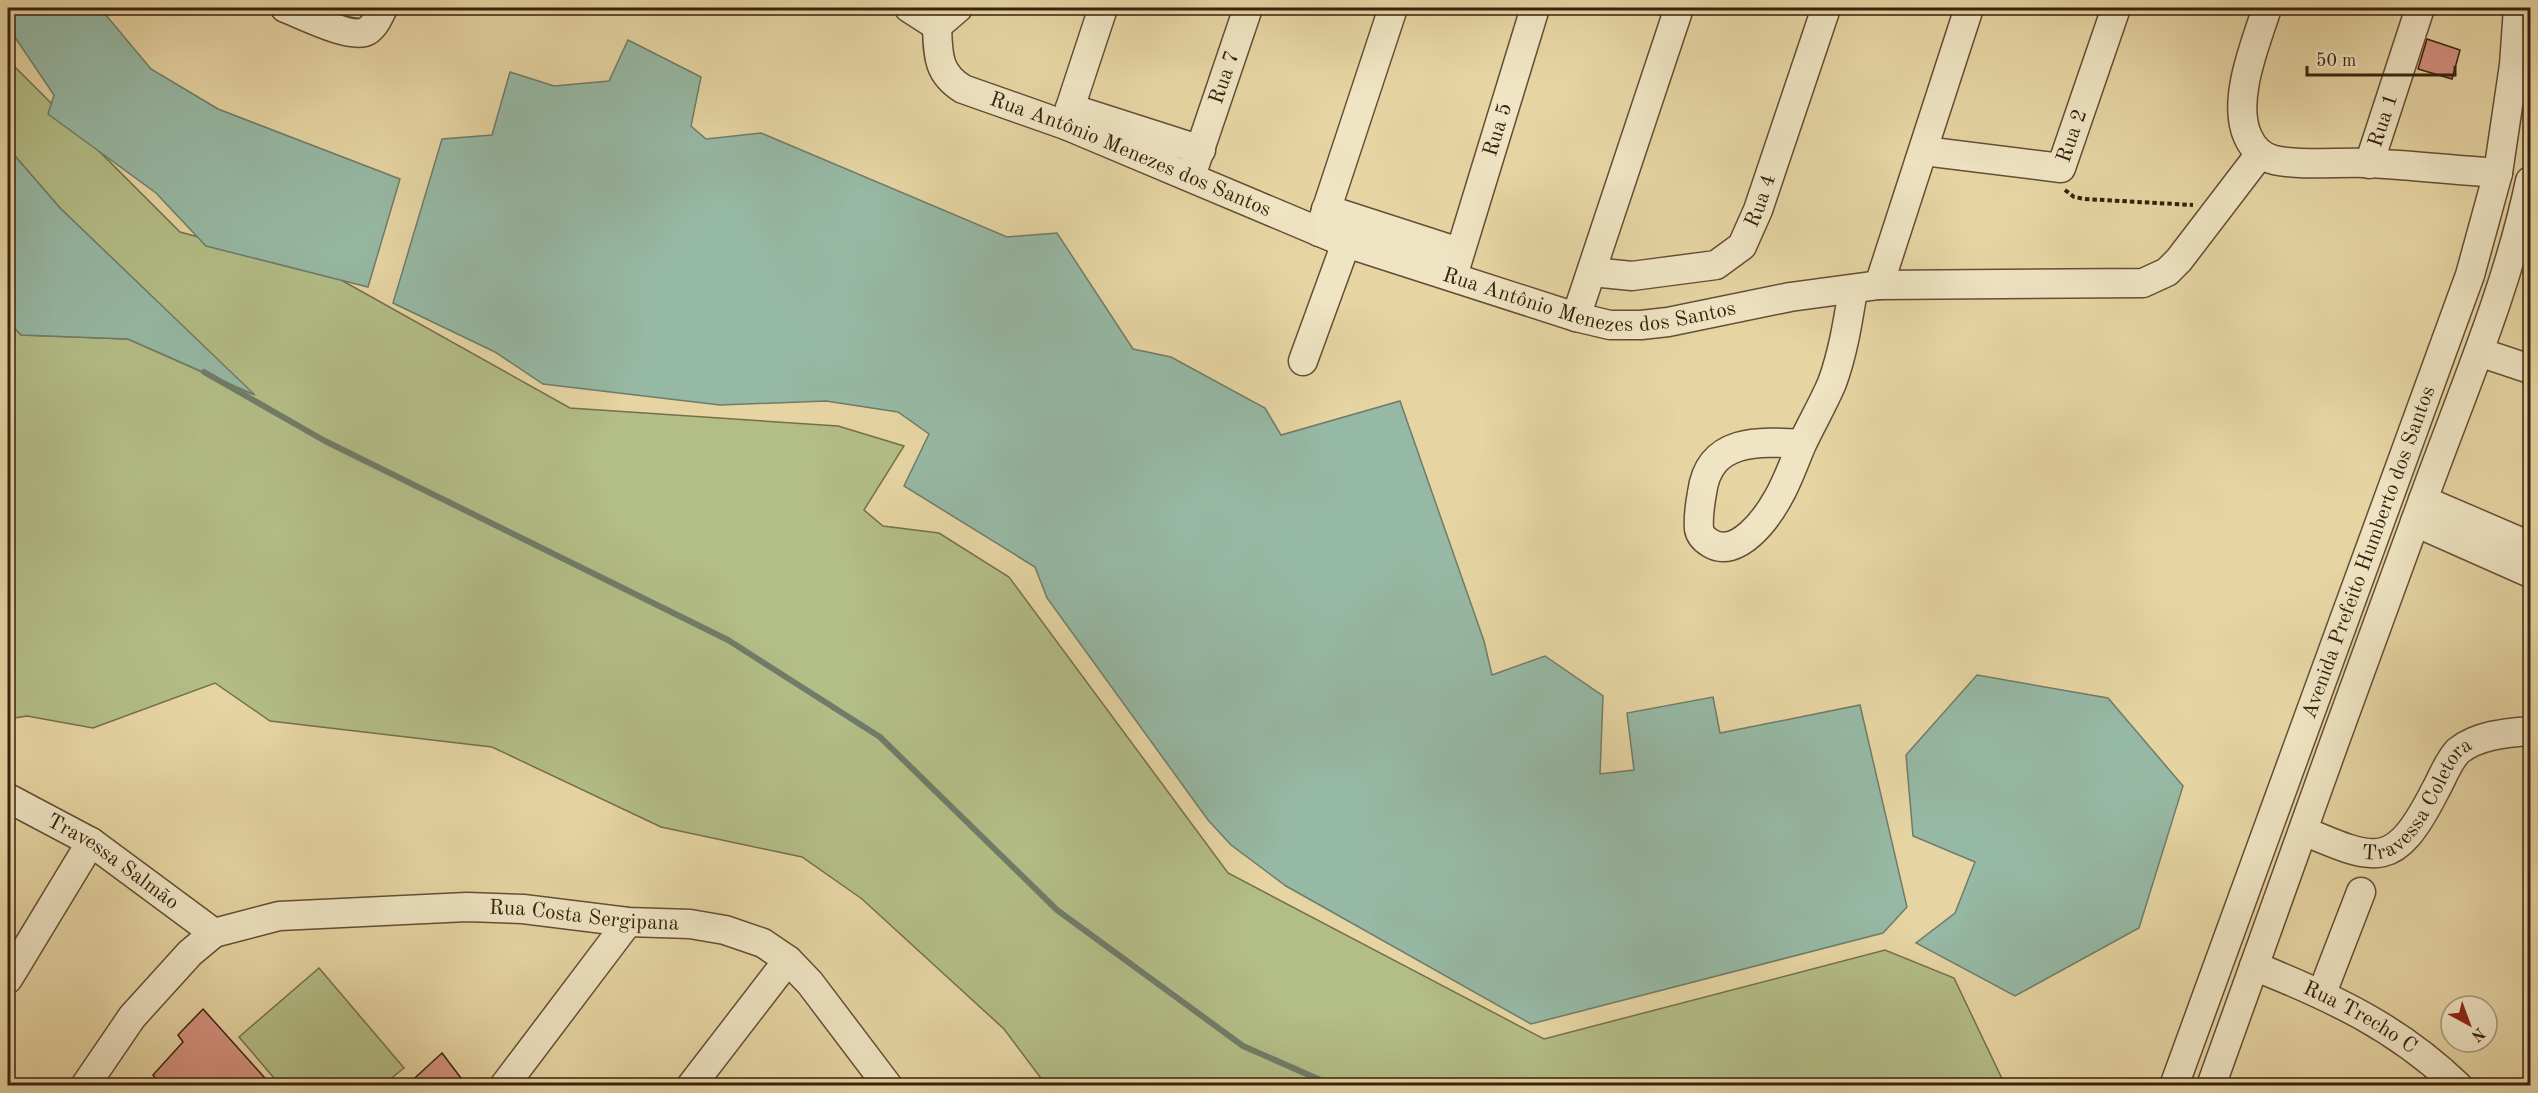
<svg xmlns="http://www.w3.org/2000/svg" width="2538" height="1093" viewBox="0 0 2538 1093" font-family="'Old Standard TT',serif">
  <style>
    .green { fill: #b3bd86; stroke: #766f4a; stroke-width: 1.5 }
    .water { fill: #96b9a5; stroke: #707c69; stroke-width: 1.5 }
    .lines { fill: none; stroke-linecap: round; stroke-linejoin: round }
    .stream { stroke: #707c69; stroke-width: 6 }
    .building { fill: #d5917f; stroke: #38210f; stroke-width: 1.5 }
    .minor-casing { stroke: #644e34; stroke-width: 31 }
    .path { stroke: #38210f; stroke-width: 4; stroke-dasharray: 4.5 3; stroke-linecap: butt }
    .minor { stroke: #efe4c3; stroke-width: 28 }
    .labels { text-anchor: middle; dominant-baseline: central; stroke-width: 4.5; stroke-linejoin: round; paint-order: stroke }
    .street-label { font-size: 21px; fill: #38210f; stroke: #efe4c3 }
  </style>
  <rect width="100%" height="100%" fill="#e6d5a3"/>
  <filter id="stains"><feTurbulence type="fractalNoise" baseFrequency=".00333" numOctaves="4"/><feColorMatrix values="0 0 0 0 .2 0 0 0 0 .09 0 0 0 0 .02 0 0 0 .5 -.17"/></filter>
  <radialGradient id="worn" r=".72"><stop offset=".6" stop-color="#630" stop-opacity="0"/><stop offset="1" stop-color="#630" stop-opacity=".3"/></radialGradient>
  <path class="green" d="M 8,60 L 180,232 L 325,271 L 570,408 L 838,426 L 904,446 L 864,510 L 883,526 L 939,533 L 1009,577 L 1228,873 L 1544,1039 L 1885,950 L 1954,978 L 2005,1085 L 1046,1085 L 1004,1029 L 862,899 L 802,857 L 661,827 L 492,747 L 270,721 L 215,683 L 93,728 L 27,716 L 8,719 L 8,321 L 21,335 L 128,339 L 252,394 L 60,208 L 8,148 Z
    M 319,968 L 404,1068 L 383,1085 L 280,1085 L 239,1037 Z"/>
  <path class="water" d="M 8,8 L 100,8 L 151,69 L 218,109 L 400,179 L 368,287 L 206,246 L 156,193 L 48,114 L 54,95 L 8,27 Z
    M 628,40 L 701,77 L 691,126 L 706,139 L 761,133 L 1007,237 L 1057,233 L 1133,349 L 1171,357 L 1265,408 L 1281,435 L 1400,401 L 1484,641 L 1492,675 L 1545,656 L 1603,696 L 1600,774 L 1634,770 L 1627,713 L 1713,697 L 1720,733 L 1860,705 L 1907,907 L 1883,933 L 1531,1024 L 1286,886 L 1231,845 L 1208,820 L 1047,598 L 1035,567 L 904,486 L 929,434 L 898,412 L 826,401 L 720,405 L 543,384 L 495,352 L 393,303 L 442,139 L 492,135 L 510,72 L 554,86 L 609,81 Z
    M 8,148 L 60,208 L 255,395 L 128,339 L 21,335 L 8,321 Z
    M 1977,675 L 2108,698 L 2183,786 L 2139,928 L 2015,996 L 1916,943 L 1955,913 L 1975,862 L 1913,836 L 1906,755 Z"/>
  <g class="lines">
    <path class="stream" d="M 204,372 L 325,441 L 728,640 L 880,737 L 1057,910 L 1243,1046 L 1334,1086"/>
  </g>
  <path class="building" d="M 2427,39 L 2460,50 L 2452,79 L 2418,69 Z
    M 203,1009 L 272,1086 L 161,1086 L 153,1075 L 183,1042 L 178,1035 Z
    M 442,1053 L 467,1086 L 406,1086 Z"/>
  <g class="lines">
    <g class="minor-casing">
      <g id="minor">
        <path d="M 285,8 C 301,14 352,40 367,31 C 375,26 379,16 383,8"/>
        <path d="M 909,8 L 937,26"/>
        <path d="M 2267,8 C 2256,43 2231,101 2248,137 C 2253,148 2262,157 2274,160 C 2303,166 2336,162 2366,163 C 2410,165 2454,170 2498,173"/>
        <path id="s1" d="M 937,26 C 938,54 937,73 963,89 L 1068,126 L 1346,243 L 1576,317 L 1610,325 L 1641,325 L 1668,322 L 1790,297 L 1879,285 L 2143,283 L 2167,272 L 2179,260 L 2260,154"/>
        <path d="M 937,26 L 958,8"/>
        <path d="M 1070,108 L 1201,150"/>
        <path d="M 1068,126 L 1070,108 L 1103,8"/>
        <path id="s2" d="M 1924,151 L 2061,168 L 2116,8"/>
        <path id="s3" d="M 2369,164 L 2420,8"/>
        <path id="s4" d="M 1191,176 L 1248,8"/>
        <path d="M 1326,209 L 1459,252"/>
        <path d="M 1319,232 L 1393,8"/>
        <path id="s5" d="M 1592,272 L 1632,276 L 1716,265 L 1742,246 L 1758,210 L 1826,8"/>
        <path id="s6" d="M 1453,276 L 1535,8"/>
        <path d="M 1879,285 L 1969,8"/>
        <path d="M 1576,317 L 1679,8"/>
        <path d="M 2479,352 L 2530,369"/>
        <path d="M 1303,361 L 1346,243"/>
        <path d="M 1802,444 C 1759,441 1709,438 1702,493 C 1700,504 1698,517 1699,529 C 1700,535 1705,540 1710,543 C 1737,560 1767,518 1778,498 C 1788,481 1794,462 1802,444 C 1812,423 1823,404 1832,383 C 1843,353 1848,321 1853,290"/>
        <path d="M 2423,500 L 2530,546"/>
        <path d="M 2415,522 L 2530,573"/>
        <path id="s7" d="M 8,798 L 91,842 L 214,933"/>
        <path id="s8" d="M 2304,831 C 2378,863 2395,869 2435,791 C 2443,777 2447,763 2458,751 C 2478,735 2506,733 2530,731"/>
        <path id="s9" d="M 2254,966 C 2331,997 2397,1027 2458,1086"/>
        <path d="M 8,979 L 91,842"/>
        <path d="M 2322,993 L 2361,892"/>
        <path id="s10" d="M 85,1086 L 132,1017 L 190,953 L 214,933 L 279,916 L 467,907 L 523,909 L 628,922 L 690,924 L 725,930 L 763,943 L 788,960 L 810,983 L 888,1086"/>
        <path d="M 504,1086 L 628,922"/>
        <path d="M 691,1086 L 788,960"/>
        <path id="s11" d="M 2174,1086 L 2470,275 L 2498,173 L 2514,65 L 2518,8"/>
        <path d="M 2211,1086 C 2281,890 2351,695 2423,500 C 2461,395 2507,291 2530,181"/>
      </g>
    </g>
    <path class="path" d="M 2065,190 L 2074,197 L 2085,199 L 2193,205"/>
    <use href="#minor" class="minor"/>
  </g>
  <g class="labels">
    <g class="street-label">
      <text stroke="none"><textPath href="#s4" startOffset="104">Rua 7</textPath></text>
      <text stroke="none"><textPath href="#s3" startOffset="46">Rua 1</textPath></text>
      <text stroke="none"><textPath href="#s6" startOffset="153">Rua 5</textPath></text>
      <text stroke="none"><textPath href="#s2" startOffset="172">Rua 2</textPath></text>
      <text stroke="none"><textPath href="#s1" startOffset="252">Rua Antônio Menezes dos Santos</textPath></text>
      <text stroke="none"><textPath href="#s5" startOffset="206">Rua 4</textPath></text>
      <text stroke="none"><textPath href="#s1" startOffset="738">Rua Antônio Menezes dos Santos</textPath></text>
      <text stroke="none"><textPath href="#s11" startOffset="568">Avenida Prefeito Humberto dos Santos</textPath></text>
      <text stroke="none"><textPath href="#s8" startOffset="144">Travessa Coletora</textPath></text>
      <text stroke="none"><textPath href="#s7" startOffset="123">Travessa Salmão</textPath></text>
      <text stroke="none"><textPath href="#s10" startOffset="574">Rua Costa Sergipana</textPath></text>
      <text stroke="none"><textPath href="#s9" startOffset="118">Rua Trecho C</textPath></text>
    </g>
  </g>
  <rect width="2538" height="1093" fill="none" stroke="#e6d5a3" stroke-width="30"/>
  <rect x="9" y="9" width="2520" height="1075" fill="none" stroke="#38210f" stroke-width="3"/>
  <rect x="15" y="15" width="2508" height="1063" fill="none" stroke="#38210f" stroke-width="1.5"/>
  <g transform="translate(2469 1024) rotate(139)"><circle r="28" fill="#efe4c3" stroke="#a6967b" stroke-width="1.5"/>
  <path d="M0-4.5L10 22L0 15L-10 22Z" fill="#8f2418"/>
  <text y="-9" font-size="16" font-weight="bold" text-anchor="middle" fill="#38210f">N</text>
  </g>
  <path d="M2307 66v9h148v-9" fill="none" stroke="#38210f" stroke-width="3"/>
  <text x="2316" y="66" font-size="18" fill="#38210f" stroke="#efe4c3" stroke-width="4.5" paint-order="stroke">50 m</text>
  <rect width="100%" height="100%" filter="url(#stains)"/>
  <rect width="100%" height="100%" fill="url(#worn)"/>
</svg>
